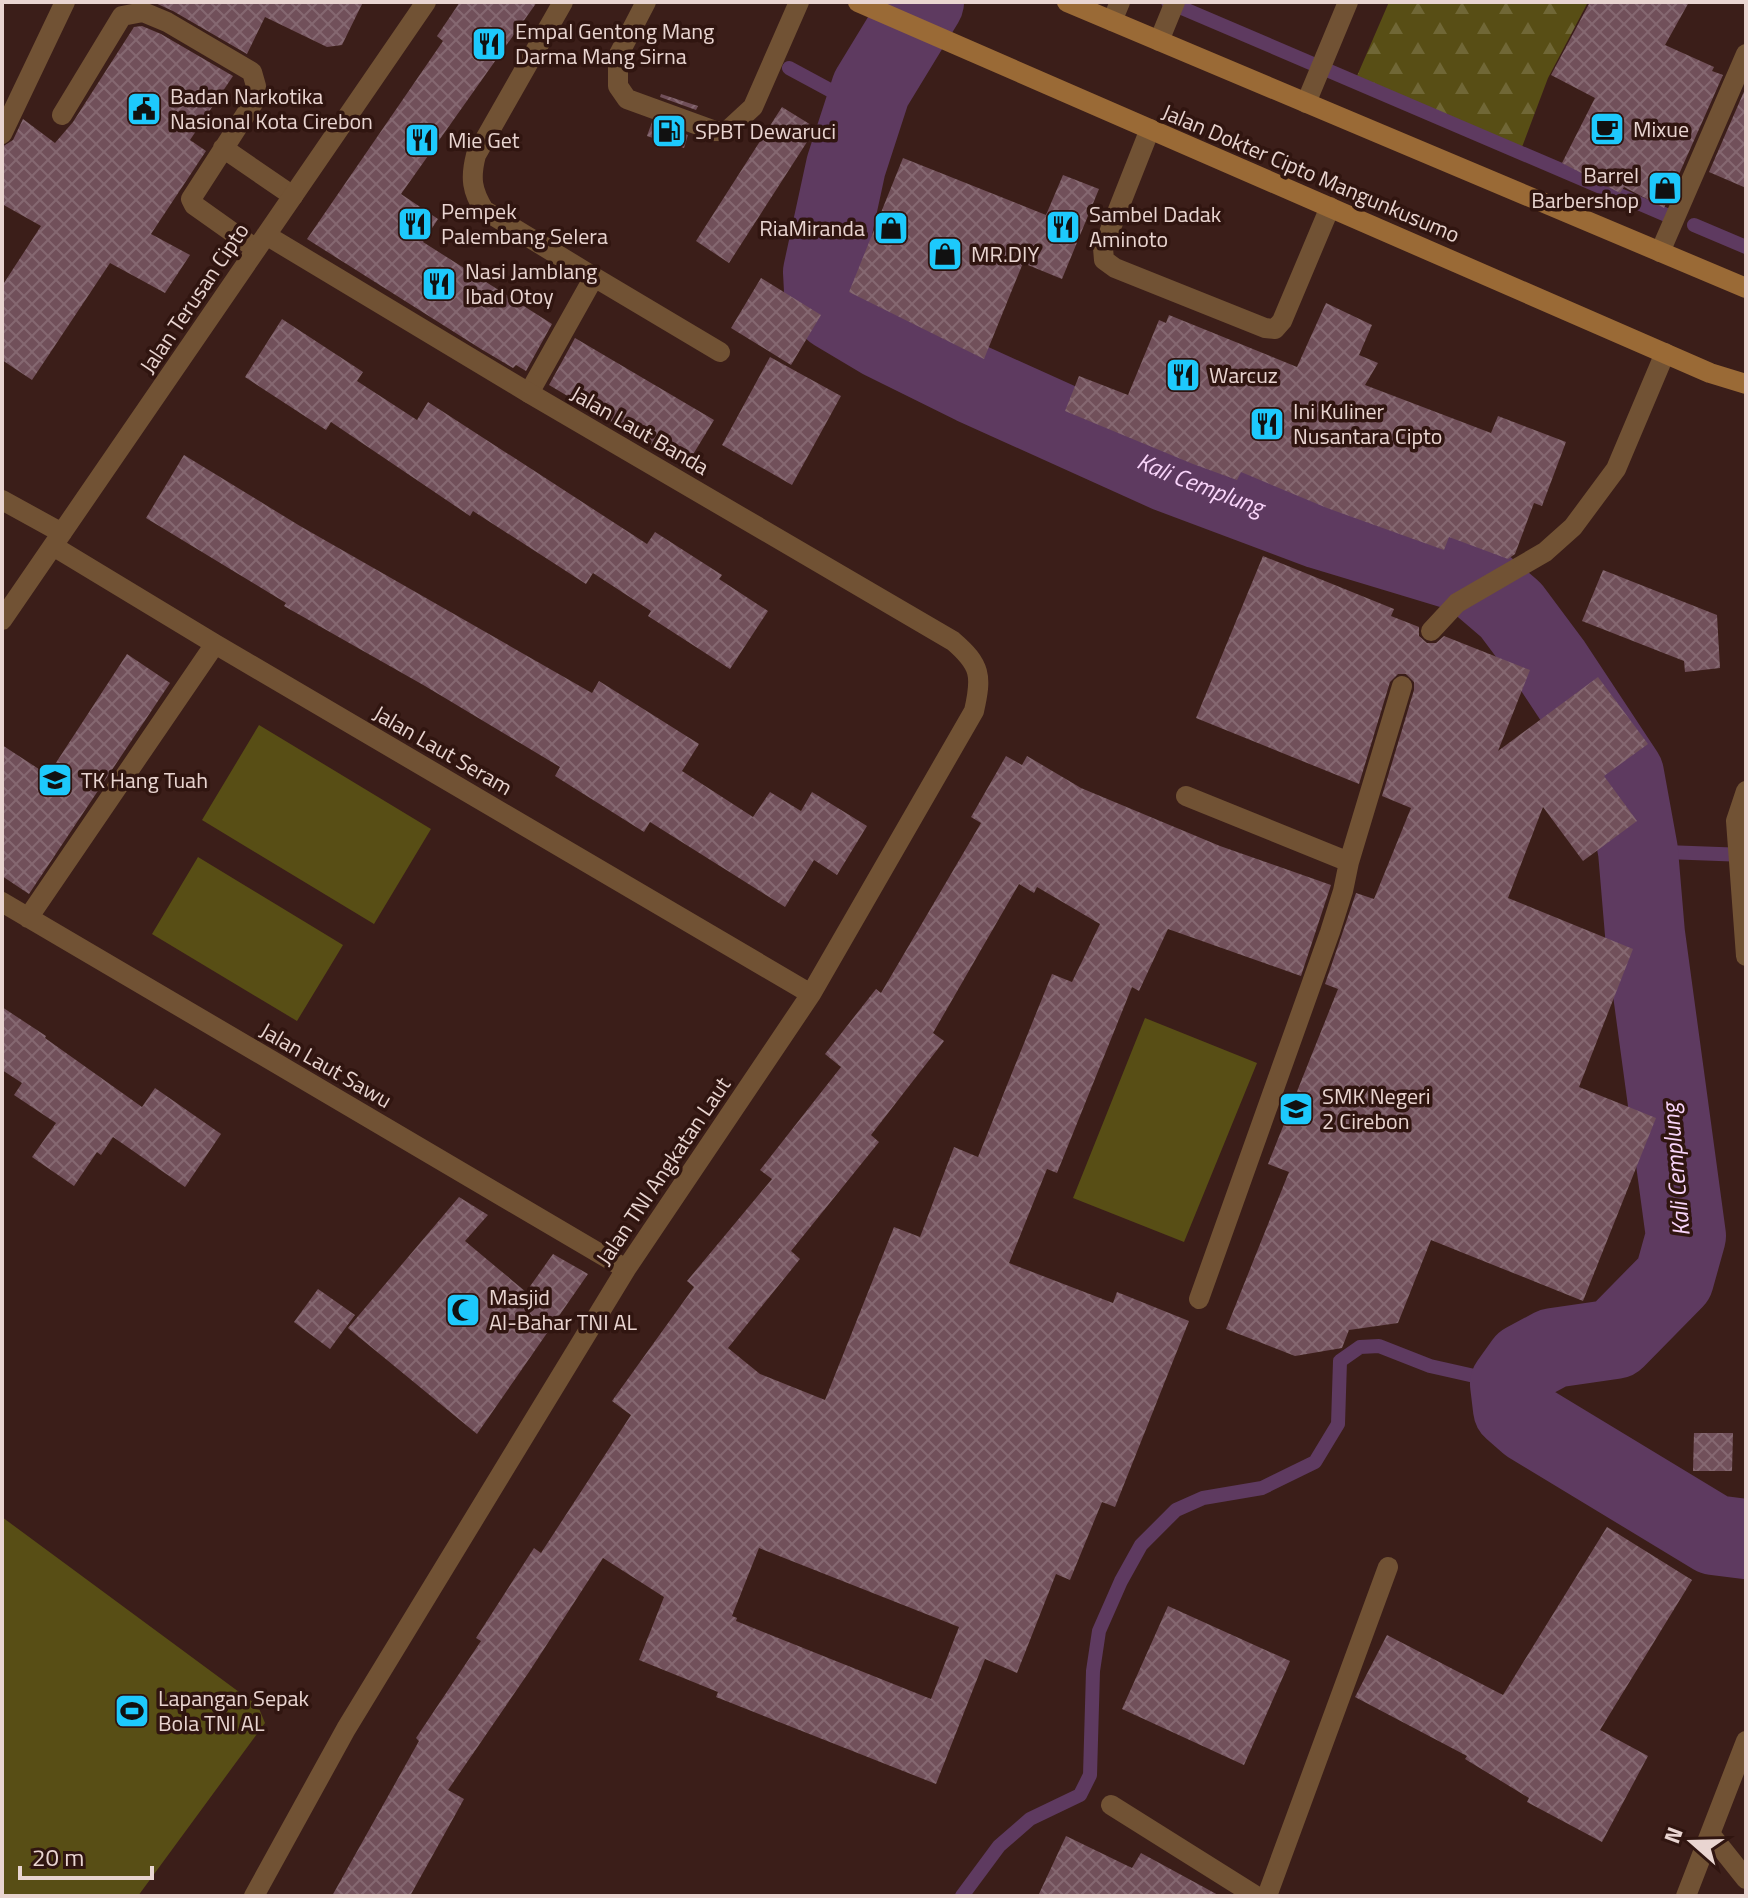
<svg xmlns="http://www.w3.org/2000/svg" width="1748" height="1898" viewBox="0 0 1748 1898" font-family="'Titillium Web',sans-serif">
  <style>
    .green { fill: #584e15 }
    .forest { fill: url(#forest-firs) }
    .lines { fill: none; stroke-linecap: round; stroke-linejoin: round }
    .stream { stroke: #5e3a60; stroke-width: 14 }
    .river { stroke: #5e3a60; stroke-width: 80 }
    .building { fill: url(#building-cross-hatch); fill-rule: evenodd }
    .lane { stroke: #715234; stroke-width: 20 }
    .street { stroke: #715234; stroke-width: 20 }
    .secondary { stroke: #9a6a36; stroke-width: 20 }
    .labels { text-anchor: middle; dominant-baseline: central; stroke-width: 7; stroke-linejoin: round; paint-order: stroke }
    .poi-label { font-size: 22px; fill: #e9d5d1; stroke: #301510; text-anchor: start }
    .street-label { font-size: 22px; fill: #e9d5d1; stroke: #301510 }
    .water-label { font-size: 24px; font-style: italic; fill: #f9d5fa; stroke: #301510 }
  </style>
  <defs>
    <pattern id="forest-firs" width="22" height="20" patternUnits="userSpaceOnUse" patternTransform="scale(2)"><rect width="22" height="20" fill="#584e15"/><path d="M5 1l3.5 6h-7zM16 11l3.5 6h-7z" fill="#706736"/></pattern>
    <pattern id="building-cross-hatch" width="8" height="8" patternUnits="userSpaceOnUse" patternTransform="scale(2)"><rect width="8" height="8" fill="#71505a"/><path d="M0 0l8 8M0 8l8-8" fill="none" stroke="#856871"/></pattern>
  </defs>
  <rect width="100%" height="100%" fill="#3b1e19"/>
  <path class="green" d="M 259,725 L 431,829 L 374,924 L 202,820 Z
    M 198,857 L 343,945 L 297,1021 L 152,934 Z
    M 1145,1018 L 1257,1063 L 1184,1242 L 1073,1198 Z
    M 2,1517 L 258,1706 L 265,1723 L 138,1896 L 2,1896 Z"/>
  <path class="forest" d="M 1389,2 L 1588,2 L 1548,78 L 1522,147 L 1357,76 Z"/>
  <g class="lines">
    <path class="stream" d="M 1168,2 L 1671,217
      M 789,68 L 865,109
      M 1694,225 L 1746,247
      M 1638,851 L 1746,855
      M 962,1896 L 999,1846 L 1030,1819 L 1080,1795 L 1090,1775 L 1093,1671 L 1099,1631 L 1121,1581 L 1141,1545 L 1176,1510 L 1203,1498 L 1262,1488 L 1315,1462 L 1338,1424 L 1340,1361 L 1360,1347 L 1379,1346 L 1430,1366 L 1510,1384"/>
    <path class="river" id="s1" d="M 924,2 L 871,89 L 846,166 L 823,272 L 824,291 L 835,311 L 882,339 L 973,384 L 1168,472 L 1320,529 L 1469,574 L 1511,610 L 1552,665 L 1624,774 L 1638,851 L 1645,934 L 1686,1236 L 1674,1279 L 1615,1339 L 1553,1348 L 1525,1363 L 1510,1384 L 1513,1409 L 1529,1423 L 1714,1535 L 1746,1539"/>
  </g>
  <path class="building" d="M 153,2 L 363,2 L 342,45 L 327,47 L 265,17 L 247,54 L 173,11 Z
    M 460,2 L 537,2 L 401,194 L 438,219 L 423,242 L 552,324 L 526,371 L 516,365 L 513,368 L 481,349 L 307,239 L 443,41 L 437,36 Z
    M 1590,2 L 1689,2 L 1665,45 L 1714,67 L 1712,71 L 1723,75 L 1664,208 L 1624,187 L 1620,193 L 1562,163 L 1595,98 L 1551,75 Z
    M 142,26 L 161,34 L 233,76 L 190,140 L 206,151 L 151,234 L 190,255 L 165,293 L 110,263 L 32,380 L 2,360 L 2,286 L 41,226 L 2,204 L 2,147 L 13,140 L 23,119 L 55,143 L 73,122 L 134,27 Z
    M 1746,87 L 1746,188 L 1709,172 Z
    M 661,94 L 698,106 L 696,110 L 660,97 Z
    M 782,107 L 816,128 L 729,263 L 696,241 Z
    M 652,122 L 688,135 L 684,148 L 647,136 Z
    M 903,158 L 1046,215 L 1063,175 L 1099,189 L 1062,279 L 1023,263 L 984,359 L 849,292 Z
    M 761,278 L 821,315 L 791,365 L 731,328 Z
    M 1326,303 L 1372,325 L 1359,355 L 1378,363 L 1365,385 L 1491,433 L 1498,416 L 1566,442 L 1542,506 L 1534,503 L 1515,554 L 1508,559 L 1449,537 L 1444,550 L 1327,508 L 1241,472 L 1237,480 L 1193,464 L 1065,411 L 1079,376 L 1128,395 L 1159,320 L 1166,323 L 1169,315 L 1297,367 Z
    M 282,319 L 363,372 L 357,381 L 417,420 L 428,402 L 647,544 L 655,532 L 722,575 L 719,579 L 768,611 L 730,669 L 648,616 L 651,611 L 593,573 L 586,584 L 473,511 L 470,516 L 331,422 L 326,430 L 245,377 Z
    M 575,338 L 714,420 L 686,466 L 549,385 Z
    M 770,357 L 841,396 L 792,485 L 722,445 Z
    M 184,455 L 300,526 L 592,693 L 599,681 L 699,744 L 682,771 L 753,817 L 770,792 L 801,811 L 812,792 L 867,826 L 837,875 L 814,860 L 785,907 L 650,822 L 644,832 L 555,776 L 560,767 L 425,686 L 284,606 L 286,603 L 146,518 Z
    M 1263,556 L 1394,609 L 1391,616 L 1419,627 L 1419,636 L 1427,643 L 1436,643 L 1444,636 L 1530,670 L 1498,751 L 1598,677 L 1648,744 L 1604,776 L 1637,821 L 1583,861 L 1543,807 L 1508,898 L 1633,949 L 1579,1087 L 1656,1118 L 1583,1301 L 1431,1240 L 1398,1323 L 1349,1330 L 1342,1348 L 1295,1356 L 1226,1329 L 1289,1172 L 1268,1164 L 1338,989 L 1325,984 L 1356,893 L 1374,899 L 1411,808 L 1382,796 L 1414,690 L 1414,682 L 1406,674 L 1398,674 L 1390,682 L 1359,784 L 1196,718 Z
    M 1603,570 L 1717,615 L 1720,668 L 1685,672 L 1684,661 L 1582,621 Z
    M 127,654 L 170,683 L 29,894 L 2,876 L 2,745 L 48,775 Z
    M 1006,756 L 1022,765 L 1027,756 L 1081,788 L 1220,846 L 1331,885 L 1301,976 L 1168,929 L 1139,991 L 1132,987 L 1057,1173 L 1047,1169 L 1009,1263 L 1113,1303 L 1117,1292 L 1189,1321 L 1115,1507 L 1102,1502 L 1070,1580 L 1056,1574 L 1017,1673 L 985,1659 L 936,1784 L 716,1697 L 718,1692 L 639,1660 L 664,1597 L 603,1558 L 529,1672 L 448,1790 L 464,1799 L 410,1896 L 332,1896 L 419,1741 L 416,1738 L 481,1641 L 476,1638 L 534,1548 L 541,1553 L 631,1415 L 612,1401 L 694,1287 L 687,1281 L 772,1179 L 760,1170 L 841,1067 L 825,1054 L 876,989 L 881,993 L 981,823 L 971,817 ZM 1019,884 L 1034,893 L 1037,887 L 1100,924 L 1072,982 L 1052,974 L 978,1157 L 954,1147 L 920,1237 L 894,1227 L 825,1400 L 760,1374 L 728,1348 L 800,1259 L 791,1251 L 879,1142 L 871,1135 L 944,1041 L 933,1033 ZM 759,1548 L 959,1627 L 931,1699 L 736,1621 L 737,1618 L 732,1616 Z
    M 2,1007 L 46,1036 L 45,1038 L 142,1107 L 155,1088 L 221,1134 L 185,1187 L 113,1137 L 101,1155 L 97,1152 L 74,1186 L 32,1157 L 56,1123 L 14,1095 L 22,1083 L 2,1070 Z
    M 459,1197 L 488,1215 L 465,1241 L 526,1292 L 553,1254 L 588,1274 L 477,1434 L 348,1328 Z
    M 318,1289 L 355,1315 L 330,1349 L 294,1322 Z
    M 1694,1433 L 1733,1433 L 1732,1471 L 1693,1471 Z
    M 1607,1527 L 1692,1580 L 1600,1730 L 1648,1756 L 1602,1842 L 1527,1802 L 1529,1798 L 1465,1759 L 1467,1756 L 1355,1697 L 1387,1635 L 1503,1695 Z
    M 1168,1606 L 1290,1661 L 1244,1765 L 1122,1709 Z
    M 1066,1836 L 1132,1868 L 1141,1853 L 1220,1896 L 1038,1896 Z"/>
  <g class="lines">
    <path class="lane" d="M 646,2 L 618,56 L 618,86 L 627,99 L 715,131 L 727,131 L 753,107 L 799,2
      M 1112,21 L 1120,2
      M 1159,41 L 1175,2
      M 1306,103 L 1348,2
      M 62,115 L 122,16 L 143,12 L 167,22 L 252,72 L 256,86 L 255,100 L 191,199 L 194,205 L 256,249
      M 1150,129 L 1103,248 L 1104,260 L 1115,268 L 1265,328 L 1275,329 L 1282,321 L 1330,207
      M 223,148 L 293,196
      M 1660,252 L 1746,54
      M 594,277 L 720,352
      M 529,393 L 594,277 L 484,210 C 472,191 470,178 476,155 L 563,2
      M 1431,631 L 1457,603 L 1545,552 L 1573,527 L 1616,469 L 1665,353
      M 1186,796 L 1349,862 L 1402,686
      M 1199,1299 L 1330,932 L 1343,891 L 1349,862
      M 1111,1805 L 1256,1896
      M 1267,1896 L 1388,1567"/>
    <path class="street" d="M 2,134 L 65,2
      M 2,500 L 62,533
      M 53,546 L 215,644 L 811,994
      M 2,620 L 426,2
      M 1746,791 L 1736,821 L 1746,956
      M 2,902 L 626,1269
      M 28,918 L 215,644
      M 1711,1835 L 1746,1879
      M 254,1896 L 346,1729 L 626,1269 L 811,994 L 974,711 C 982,676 981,665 953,641 L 529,393 L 266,235
      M 1686,1896 L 1746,1741"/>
    <path class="secondary" d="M 858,2 L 1710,373 L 1746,384
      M 1067,2 L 1746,288"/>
  </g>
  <defs>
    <g id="restaurant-square" transform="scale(1.8)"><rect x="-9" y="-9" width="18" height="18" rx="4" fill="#1dc9fc" stroke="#301510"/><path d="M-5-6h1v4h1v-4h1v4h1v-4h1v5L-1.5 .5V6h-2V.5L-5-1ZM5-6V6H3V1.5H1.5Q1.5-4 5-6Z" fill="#111"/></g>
    <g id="civic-square" transform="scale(1.8)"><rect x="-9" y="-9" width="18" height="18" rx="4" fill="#1dc9fc" stroke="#301510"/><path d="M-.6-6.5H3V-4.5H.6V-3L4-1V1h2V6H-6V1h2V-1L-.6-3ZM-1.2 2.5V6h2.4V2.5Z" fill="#111"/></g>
    <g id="cafe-square" transform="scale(1.8)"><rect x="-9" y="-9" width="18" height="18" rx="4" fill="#1dc9fc" stroke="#301510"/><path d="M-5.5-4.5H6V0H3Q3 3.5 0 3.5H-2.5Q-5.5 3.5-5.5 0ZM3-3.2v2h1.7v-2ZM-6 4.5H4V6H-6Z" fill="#111"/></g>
    <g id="fuel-square" transform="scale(1.8)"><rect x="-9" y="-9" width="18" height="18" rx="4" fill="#1dc9fc" stroke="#301510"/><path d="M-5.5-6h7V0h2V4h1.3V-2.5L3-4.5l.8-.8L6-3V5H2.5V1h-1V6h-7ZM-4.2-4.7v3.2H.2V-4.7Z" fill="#111"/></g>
    <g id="shop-square" transform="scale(1.8)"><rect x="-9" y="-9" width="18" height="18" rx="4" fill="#1dc9fc" stroke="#301510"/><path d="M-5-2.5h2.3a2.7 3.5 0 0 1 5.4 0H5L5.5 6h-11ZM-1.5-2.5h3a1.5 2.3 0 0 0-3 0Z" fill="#111"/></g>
    <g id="school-square" transform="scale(1.8)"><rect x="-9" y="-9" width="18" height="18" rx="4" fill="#1dc9fc" stroke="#301510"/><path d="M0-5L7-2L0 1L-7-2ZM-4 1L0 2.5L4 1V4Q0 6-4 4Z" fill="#111"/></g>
    <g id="mosque-square" transform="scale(1.8)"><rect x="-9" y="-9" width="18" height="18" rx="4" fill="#1dc9fc" stroke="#301510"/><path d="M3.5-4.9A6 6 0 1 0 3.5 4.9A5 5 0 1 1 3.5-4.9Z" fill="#111"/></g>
    <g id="stadium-square" transform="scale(1.8)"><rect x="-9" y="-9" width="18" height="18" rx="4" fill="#1dc9fc" stroke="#301510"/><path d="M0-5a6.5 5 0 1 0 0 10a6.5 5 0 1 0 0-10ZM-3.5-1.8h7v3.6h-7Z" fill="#111"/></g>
  </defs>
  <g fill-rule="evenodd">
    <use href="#restaurant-square" x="489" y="44"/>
    <use href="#civic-square" x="144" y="109"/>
    <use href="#cafe-square" x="1607" y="129"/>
    <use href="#fuel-square" x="669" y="131"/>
    <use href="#restaurant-square" x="422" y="140"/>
    <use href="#shop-square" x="1665" y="188"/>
    <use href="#restaurant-square" x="415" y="224"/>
    <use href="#restaurant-square" x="1063" y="227"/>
    <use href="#shop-square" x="891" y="228"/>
    <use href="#shop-square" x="945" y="254"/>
    <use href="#restaurant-square" x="439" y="284"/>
    <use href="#restaurant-square" x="1183" y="375"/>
    <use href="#restaurant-square" x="1267" y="424"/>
    <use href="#school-square" x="55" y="780"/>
    <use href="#school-square" x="1296" y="1109"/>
    <use href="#mosque-square" x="463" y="1310"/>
    <use href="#stadium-square" x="132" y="1711"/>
  </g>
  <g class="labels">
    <g class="poi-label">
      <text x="515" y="31">Empal Gentong Mang<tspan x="515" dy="25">Darma Mang Sirna</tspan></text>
      <text x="170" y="96">Badan Narkotika<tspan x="170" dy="25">Nasional Kota Cirebon</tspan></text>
      <text x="1633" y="129">Mixue</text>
      <text x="695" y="131">SPBT Dewaruci</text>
      <text x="448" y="140">Mie Get</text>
      <text x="1639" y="175" text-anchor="end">Barrel<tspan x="1639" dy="25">Barbershop</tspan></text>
      <text x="441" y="211">Pempek<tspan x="441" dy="25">Palembang Selera</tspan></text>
      <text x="1089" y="214">Sambel Dadak<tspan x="1089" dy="25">Aminoto</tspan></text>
      <text x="865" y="228" text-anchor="end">RiaMiranda</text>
      <text x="971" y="254">MR.DIY</text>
      <text x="465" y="271">Nasi Jamblang<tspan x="465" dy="25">Ibad Otoy</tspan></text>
      <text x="1209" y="375">Warcuz</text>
      <text x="1293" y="411">Ini Kuliner<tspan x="1293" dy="25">Nusantara Cipto</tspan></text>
      <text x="81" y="780">TK Hang Tuah</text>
      <text x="1322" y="1096">SMK Negeri<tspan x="1322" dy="25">2 Cirebon</tspan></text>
      <text x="489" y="1297">Masjid<tspan x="489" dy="25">Al-Bahar TNI AL</tspan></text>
      <text x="158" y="1698">Lapangan Sepak<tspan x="158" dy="25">Bola TNI AL</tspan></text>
    </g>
    <g class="street-label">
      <text transform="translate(1311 173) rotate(23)">Jalan Dokter Cipto Mangunkusumo</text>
      <text transform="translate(194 298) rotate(-56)">Jalan Terusan Cipto</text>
      <text transform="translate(640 430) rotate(30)">Jalan Laut Banda</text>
      <text transform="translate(443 750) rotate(30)">Jalan Laut Seram</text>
      <text transform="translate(326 1065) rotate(30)">Jalan Laut Sawu</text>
      <text transform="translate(663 1171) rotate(-56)">Jalan TNI Angkatan Laut</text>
    </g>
    <g class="water-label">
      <text stroke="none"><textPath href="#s1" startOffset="738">Kali Cemplung</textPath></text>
      <text transform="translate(1675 1170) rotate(-95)">Kali Cemplung</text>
    </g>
  </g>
  <rect width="1748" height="1898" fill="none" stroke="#e9d5d1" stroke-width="8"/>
  <g transform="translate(1692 1842) rotate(290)" stroke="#301510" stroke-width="6" paint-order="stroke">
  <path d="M0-6L14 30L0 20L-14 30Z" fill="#e9d5d1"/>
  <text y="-12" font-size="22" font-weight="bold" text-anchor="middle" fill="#e9d5d1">N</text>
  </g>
  <path d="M20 1866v12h132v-12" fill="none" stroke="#e9d5d1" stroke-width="4"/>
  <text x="32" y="1866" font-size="24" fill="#e9d5d1" stroke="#301510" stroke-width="6" paint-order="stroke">20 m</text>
</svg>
